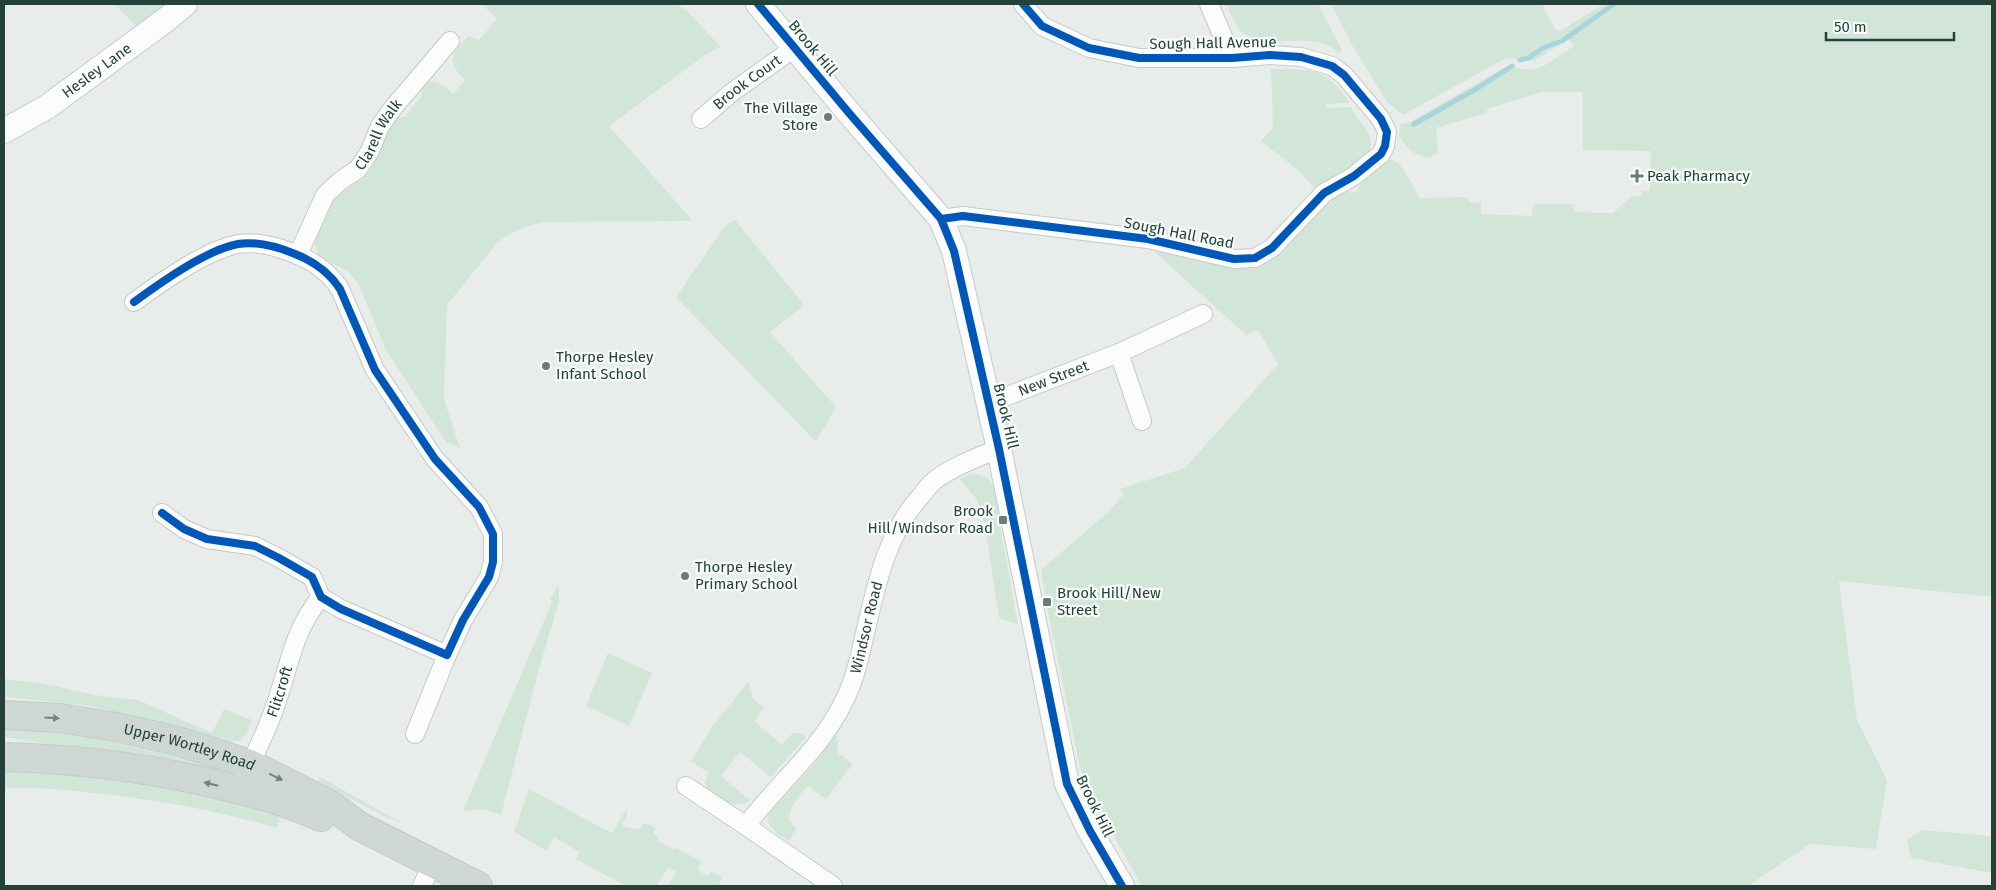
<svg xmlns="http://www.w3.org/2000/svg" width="1996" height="890" viewBox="0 0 1996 890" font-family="'Fira Sans',sans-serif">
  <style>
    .green { fill: #d1e6d8 }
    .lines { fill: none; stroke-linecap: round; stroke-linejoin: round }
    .stream { stroke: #a9d4db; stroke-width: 5 }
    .street-casing { stroke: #c5cac8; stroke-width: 20 }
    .secondary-casing { stroke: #c3cbc8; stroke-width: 26 }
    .primary-casing { stroke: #c3ccc9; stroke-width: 30 }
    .street { stroke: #fcfcfc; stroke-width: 18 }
    .secondary { stroke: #fcfcfc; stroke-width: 24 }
    .primary { stroke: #cfd7d5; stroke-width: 28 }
    .cycleway-casing { stroke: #f7fbf9; stroke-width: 11 }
    .cycleway { stroke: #0057b8; stroke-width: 8 }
    .oneway { fill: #718580 }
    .poi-dot { fill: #697e78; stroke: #f7fbf9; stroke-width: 2 }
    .labels { text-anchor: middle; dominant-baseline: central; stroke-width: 4.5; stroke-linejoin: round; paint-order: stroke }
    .street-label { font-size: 15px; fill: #24423a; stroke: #f7fbf9 }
    .poi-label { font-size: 15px; fill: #24423a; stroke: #f7fbf9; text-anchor: start }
  </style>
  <rect width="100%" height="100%" fill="#e8edeb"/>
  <path class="green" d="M 114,4 L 165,4 L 137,27 Z
    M 482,4 L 676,4 L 686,10 L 721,47 L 708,53 L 609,126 L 693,221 L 543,222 C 526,226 512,231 498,242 L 447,305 L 444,399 L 460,448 L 446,442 L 386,350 L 358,283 L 348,272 L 319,256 L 315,244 L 317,233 L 333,201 L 340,194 L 366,176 L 376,160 L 388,128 L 396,117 L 404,117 L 421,97 L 423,85 C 435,76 444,86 453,94 L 465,80 C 447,63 450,52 469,36 L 479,40 L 497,19 Z
    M 1226,4 L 1318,4 L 1342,50 L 1339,54 C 1336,51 1331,47 1327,45 C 1302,35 1254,50 1238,28 C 1233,21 1230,11 1226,4 Z
    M 1331,4 L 1542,4 L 1554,28 L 1560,31 L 1604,4 L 1992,4 L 1992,597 L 1839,581 L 1857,720 L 1887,780 L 1876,849 L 1810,844 L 1748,886 L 1142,886 L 1086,787 L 1079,763 L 1047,606 L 1052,605 L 1050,594 L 1045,594 L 1041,570 L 1108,512 L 1123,495 L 1120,489 L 1185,468 L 1278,364 L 1258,330 L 1246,335 L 1158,255 L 1153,247 L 1236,263 L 1334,195 L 1343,191 L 1356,192 C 1362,182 1383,152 1397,162 C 1402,165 1416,191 1420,198 L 1467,197 L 1470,203 L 1481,202 L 1481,214 L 1532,216 L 1533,204 L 1572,204 L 1574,212 L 1613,213 L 1632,196 L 1642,197 L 1642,191 L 1650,191 L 1651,151 L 1583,150 L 1583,92 L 1541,92 L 1487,109 L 1487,113 L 1436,128 L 1438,152 L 1430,158 C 1414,156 1409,149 1399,137 L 1400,124 L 1410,122 L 1507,66 L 1531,70 L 1545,65 L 1574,46 L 1568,39 L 1534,61 L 1506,58 L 1403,115 L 1387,102 L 1352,45 Z
    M 1271,69 C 1311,69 1327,68 1350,103 L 1325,104 L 1327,108 L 1351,107 C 1355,119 1366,125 1370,137 C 1372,142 1370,151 1367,156 C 1362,165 1325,184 1315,191 C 1303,170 1279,156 1261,141 L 1273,128 Z
    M 735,220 L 804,305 L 770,332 L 836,407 L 816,442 L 676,297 L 725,226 Z
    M 971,474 C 997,474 995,494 999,514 L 996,515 L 997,526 L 1000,526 L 1018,624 L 999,618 L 985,525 L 977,500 L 960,479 Z
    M 559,584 L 559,601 L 539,669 L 501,815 L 484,809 L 463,811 L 552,602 L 550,599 Z
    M 608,653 L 652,673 L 629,726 L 586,706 Z
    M 4,679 L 40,683 L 95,695 L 138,700 L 212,733 L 224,709 L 252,720 L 245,736 L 240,741 L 229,742 L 183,728 L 91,706 L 4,697 Z
    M 748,682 L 753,699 L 764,707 L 758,715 L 755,722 L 782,745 C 790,736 795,727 806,737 L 771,777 L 740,752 L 721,776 L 750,800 C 747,802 743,804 739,804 C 727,805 706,793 705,781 L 709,773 L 691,761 L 712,727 Z
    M 4,725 C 76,730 147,745 216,766 L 218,771 L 4,737 Z
    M 835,735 L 837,736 L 838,753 L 853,764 L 826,799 L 808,786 C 799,795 790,806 789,820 L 796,828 L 789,841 C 778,834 767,829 768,815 L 811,768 Z
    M 4,767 L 168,783 L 276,812 L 280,820 L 277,828 C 214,810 150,798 84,792 C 58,789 31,787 4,788 Z
    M 320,777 L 402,823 L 381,815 L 318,781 Z
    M 529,789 L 612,833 L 627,808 L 627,814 L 622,824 L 625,827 L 639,829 L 643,824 L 648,824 L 656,828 L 653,833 L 658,837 L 660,842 L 674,850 L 676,848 L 701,861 L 697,869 L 707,876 L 711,871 L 722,877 L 719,883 L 725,886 L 668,886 L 676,872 L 668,867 L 657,886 L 626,886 L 576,859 L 579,852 L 554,837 L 547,851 L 514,832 Z
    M 1921,830 L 1992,836 L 1992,873 L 1911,858 L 1907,840 Z"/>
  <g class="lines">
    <path class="stream" d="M 1520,60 L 1528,58 L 1545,47 L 1562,41 L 1614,4
      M 1414,124 L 1476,89 L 1512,66"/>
    <g class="street-casing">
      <g id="street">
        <path d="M 1209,4 L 1232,58"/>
        <path id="s1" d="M 701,119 L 731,93 L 794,48"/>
        <path d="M 941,219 L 963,216 L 1148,239 L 1234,259 L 1255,258 L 1272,248 L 1324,193 L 1354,176 L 1381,154 L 1385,146 L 1387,132 L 1381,119 L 1344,75 L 1332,66 L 1301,57 L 1270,55 L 1232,58 L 1139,58 L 1089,48 L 1042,26 L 1023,4"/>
        <path id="s2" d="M 298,255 L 325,195 L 340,181 L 358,169 L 370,151 L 380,126 L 393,108 L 450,41"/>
        <path d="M 134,302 C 160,283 206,250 238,244 C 256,241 278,247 295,254 C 313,261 329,272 340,289 L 375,370 L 435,459 L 479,507 L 493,534 L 493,562 L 489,577 L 463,620 L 447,655 L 341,609 L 321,597 L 312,577 L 279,558 L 255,546 L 207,539 L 184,529 L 162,513"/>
        <path d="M 1119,353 L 1142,421"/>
        <path id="s3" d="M 989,403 L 1119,353 L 1203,314"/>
        <path d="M 415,734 L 447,655"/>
        <path id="s4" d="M 246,773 C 259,746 273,717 281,688 C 292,653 297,626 321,597"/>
        <path d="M 686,786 L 746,826"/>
        <path d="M 422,886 L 433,862"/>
        <path id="s5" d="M 833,886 L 746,826 C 776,785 819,751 842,705 C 855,681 860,655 866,629 C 877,582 887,534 920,497 C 924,492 929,485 935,480 C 954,466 977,457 999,449"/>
      </g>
    </g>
    <g class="secondary-casing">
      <g id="secondary">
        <path d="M 758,4 L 849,113 L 941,219 L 954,251 L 999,449 L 1067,784 L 1090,831 L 1122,886"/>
        <path id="s6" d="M 4,131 L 47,107 L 167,19 L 185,4"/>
      </g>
    </g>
    <g class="primary-casing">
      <g id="primary">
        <path id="s7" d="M 4,715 L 60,718 L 117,727 L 178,741 L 250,764 L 331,805 L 359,826 L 478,886"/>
        <path d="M 4,757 C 93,759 182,773 267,797 C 285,802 303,810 321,817"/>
      </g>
    </g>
    <use href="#street" class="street"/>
    <use href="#secondary" class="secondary"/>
    <use href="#primary" class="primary"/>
    <g class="cycleway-casing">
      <path id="cycleway" d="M 758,4 L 849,113 L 941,219 L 954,251 L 999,449 L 1067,784 L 1090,831 L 1122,886
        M 941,219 L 963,216 L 1148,239 L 1234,259 L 1255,258 L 1272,248 L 1324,193 L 1354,176 L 1381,154 L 1385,146 L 1387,132 L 1381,119 L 1344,75 L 1332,66 L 1301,57 L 1270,55 L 1232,58 L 1139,58 L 1089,48 L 1042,26 L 1023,4
        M 134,302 C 160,283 206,250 238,244 C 256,241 278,247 295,254 C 313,261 329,272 340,289 L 375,370 L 435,459 L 479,507 L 493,534 L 493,562 L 489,577 L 463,620 L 447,655 L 341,609 L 321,597 L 312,577 L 279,558 L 255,546 L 207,539 L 184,529 L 162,513"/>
    </g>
    <use href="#cycleway" class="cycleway"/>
  </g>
  <defs><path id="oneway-solid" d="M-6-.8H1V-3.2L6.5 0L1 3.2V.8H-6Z" transform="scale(1.25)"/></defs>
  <g class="oneway">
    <use href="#oneway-solid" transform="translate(52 718) rotate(4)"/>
    <use href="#oneway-solid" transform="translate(276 777) rotate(26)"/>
    <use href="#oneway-solid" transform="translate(211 784) rotate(-167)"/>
  </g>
  <g class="poi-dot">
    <circle cx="828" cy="117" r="5"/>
    <path d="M1634.5 168.5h5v5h5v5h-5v5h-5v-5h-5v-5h5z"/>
    <circle cx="546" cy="366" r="5"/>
    <rect x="998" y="515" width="10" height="10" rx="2.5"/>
    <circle cx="685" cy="576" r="5"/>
    <rect x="1042" y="597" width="10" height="10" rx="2.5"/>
  </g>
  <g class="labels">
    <g class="street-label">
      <text transform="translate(1213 43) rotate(-1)">Sough Hall Avenue</text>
      <text transform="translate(813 48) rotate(50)">Brook Hill</text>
      <text stroke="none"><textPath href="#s6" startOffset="111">Hesley Lane</textPath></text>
      <text stroke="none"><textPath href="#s1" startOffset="59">Brook Court</textPath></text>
      <text stroke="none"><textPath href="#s2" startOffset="148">Clarell Walk</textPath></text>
      <text transform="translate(1179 233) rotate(11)">Sough Hall Road</text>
      <text stroke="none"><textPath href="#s3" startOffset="69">New Street</textPath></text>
      <text transform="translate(1006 416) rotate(77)">Brook Hill</text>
      <text stroke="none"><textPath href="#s5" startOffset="342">Windsor Road</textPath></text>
      <text stroke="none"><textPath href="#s4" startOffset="88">Flitcroft</textPath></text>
      <text stroke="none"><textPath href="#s7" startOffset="189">Upper Wortley Road</textPath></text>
      <text transform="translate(1095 806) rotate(64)">Brook Hill</text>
    </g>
    <g class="poi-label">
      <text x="818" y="108" text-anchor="end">The Village<tspan x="818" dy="17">Store</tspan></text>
      <text x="1647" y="176">Peak Pharmacy</text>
      <text x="556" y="357">Thorpe Hesley<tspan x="556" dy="17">Infant School</tspan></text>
      <text x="993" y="511" text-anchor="end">Brook<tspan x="993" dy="17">Hill/Windsor Road</tspan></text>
      <text x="695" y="567">Thorpe Hesley<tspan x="695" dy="17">Primary School</tspan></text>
      <text x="1057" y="593">Brook Hill/New<tspan x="1057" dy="17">Street</tspan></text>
    </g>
  </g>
  <rect width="1996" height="890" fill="none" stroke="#24423a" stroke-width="10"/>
  <path d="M1826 32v8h128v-8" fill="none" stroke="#24423a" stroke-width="2.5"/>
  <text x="1834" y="32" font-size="15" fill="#24423a" stroke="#f7fbf9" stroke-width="4" paint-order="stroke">50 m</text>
</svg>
